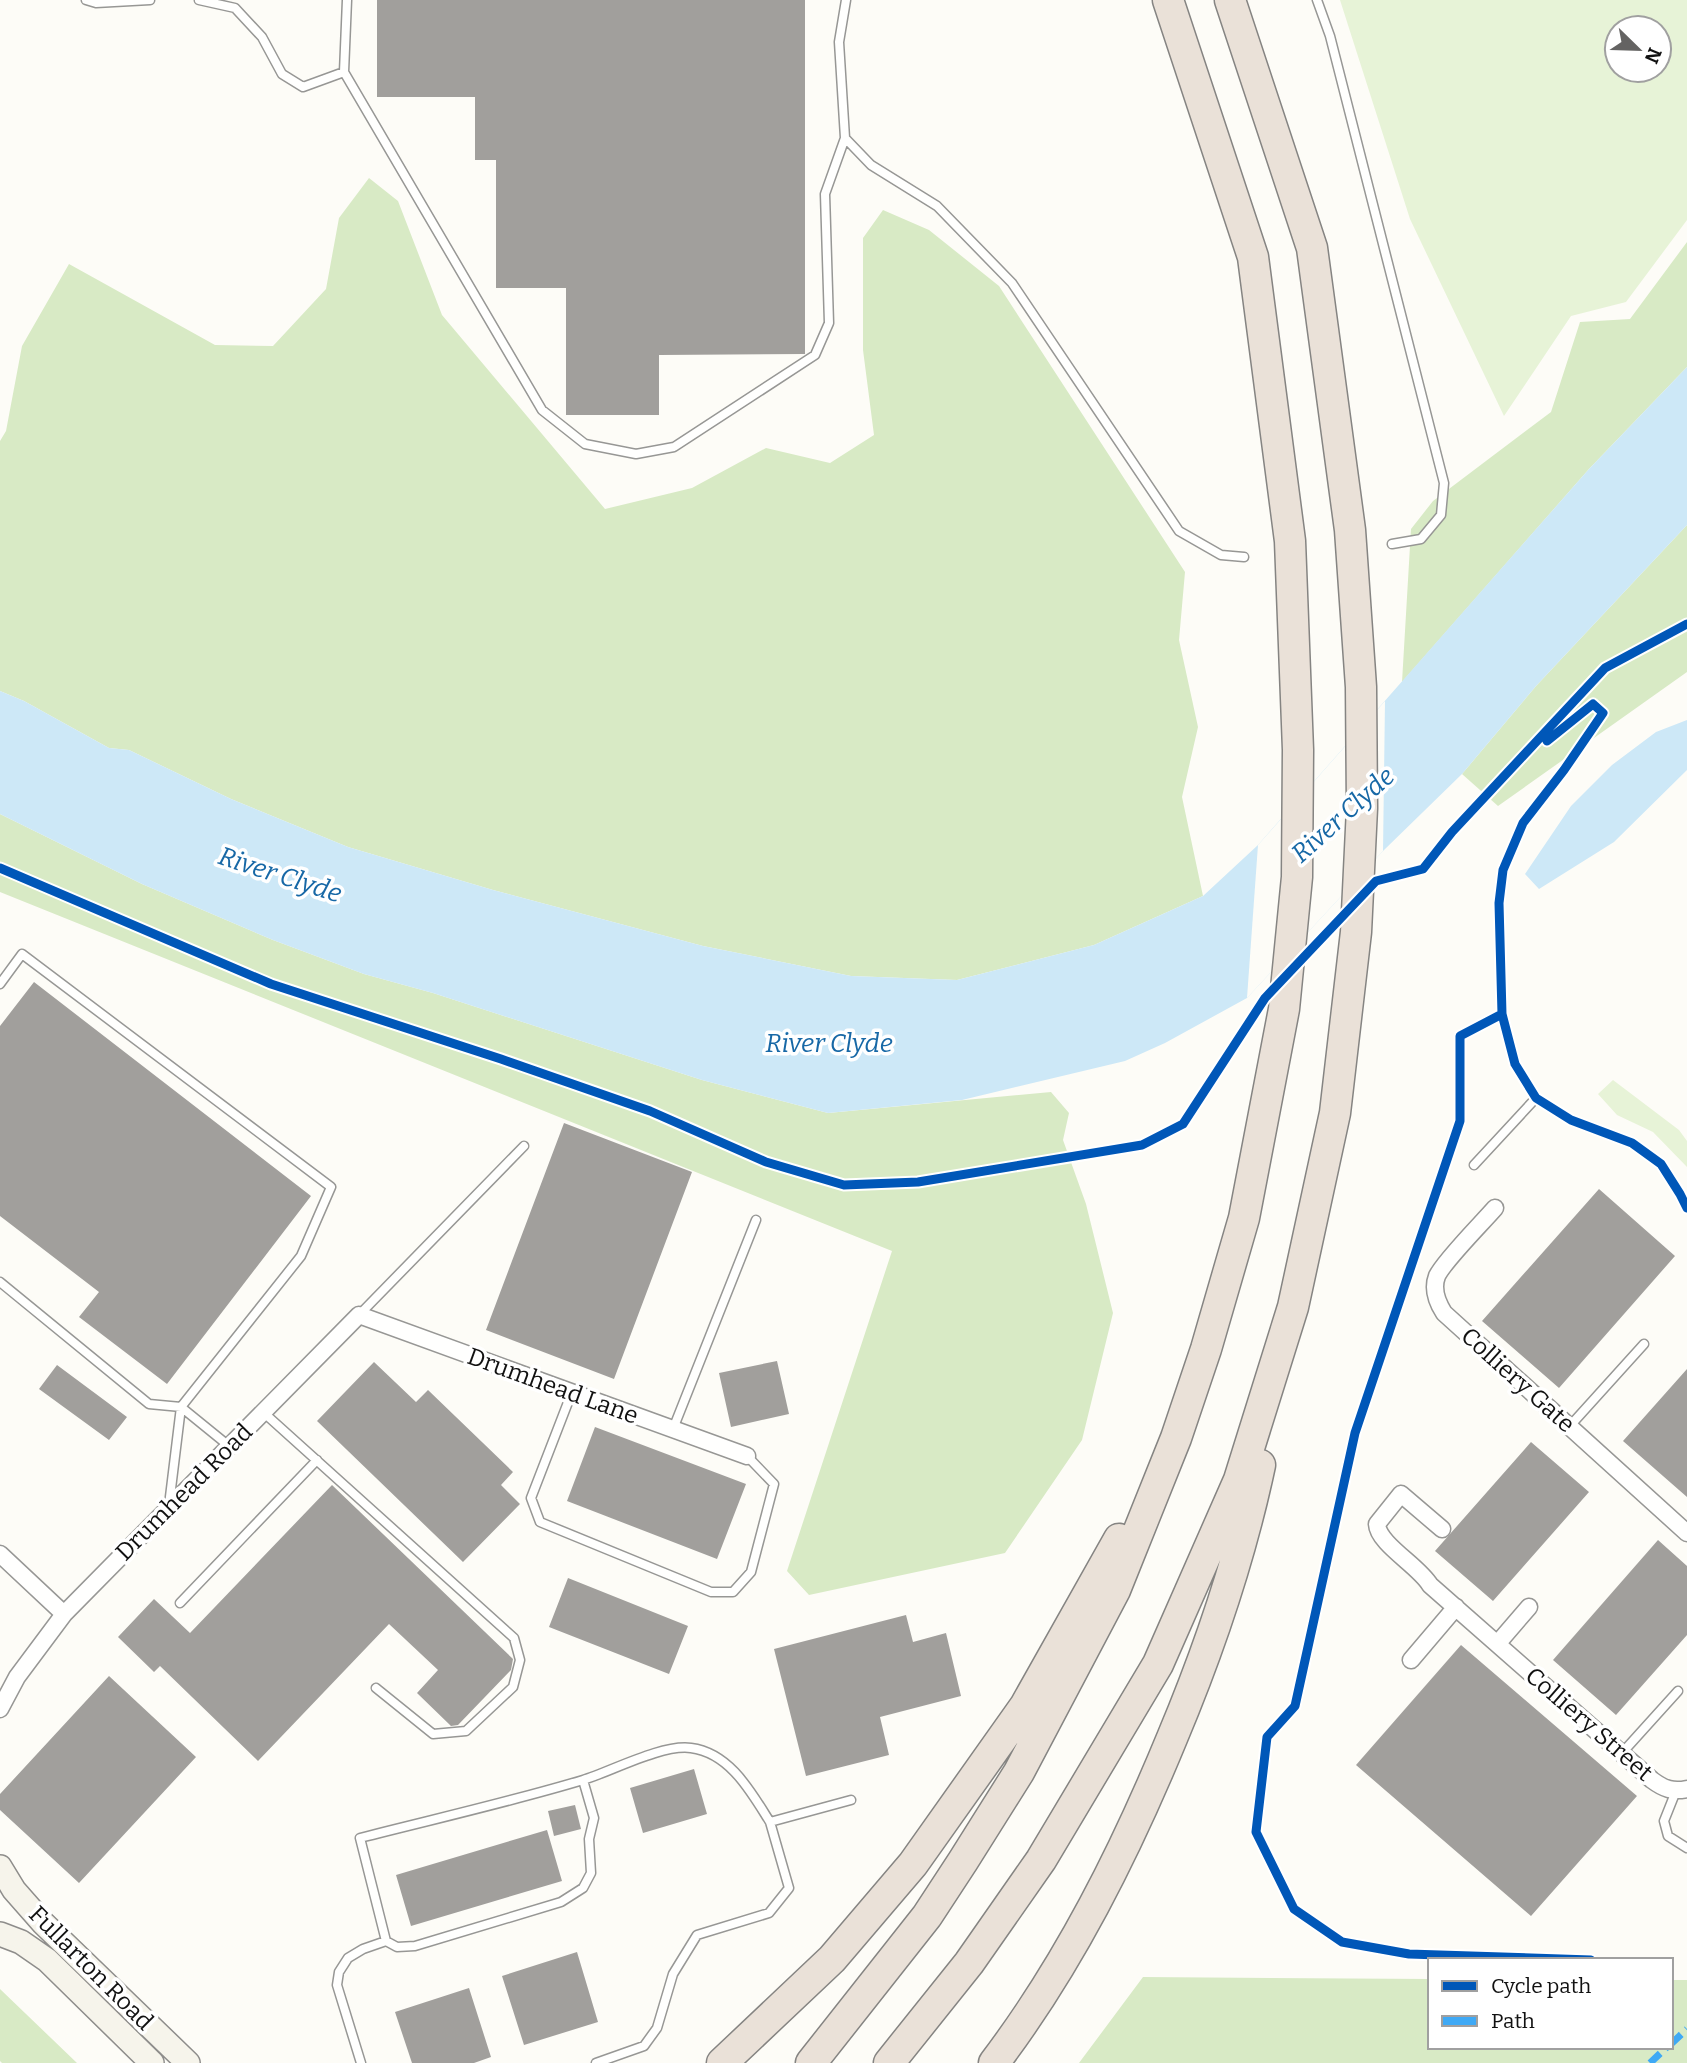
<svg xmlns="http://www.w3.org/2000/svg" width="1687" height="2063" viewBox="0 0 1687 2063" font-family="Bitter,serif">
  <style>
    .green { fill: #e7f3d7; fill-rule: evenodd }
    .forest { fill: #d8eac5 }
    .water { fill: #cde8f7 }
    .pier { fill: #fdfcf7 }
    .building { fill: #a19f9c }
    .lines { fill: none; stroke-linecap: round; stroke-linejoin: round }
    .lane-casing { stroke: #979795; stroke-width: 11 }
    .street-casing { stroke: #979795; stroke-width: 19 }
    .secondary-casing { stroke: #8e8d8b; stroke-width: 26 }
    .highway-casing { stroke: #858482; stroke-width: 33 }
    .lane { stroke: #fffffe; stroke-width: 8 }
    .street { stroke: #fffffe; stroke-width: 16 }
    .secondary { stroke: #f6f4eb; stroke-width: 23 }
    .highway { stroke: #eae1d8; stroke-width: 30 }
    .quiet { stroke: #3fa9f5; stroke-width: 7; stroke-dasharray: 14 7; stroke-linecap: butt }
    .cycleway-casing { stroke: #fff; stroke-width: 13 }
    .cycleway { stroke: #0057b8; stroke-width: 9 }
    .labels { text-anchor: middle; dominant-baseline: central; stroke-width: 7; stroke-linejoin: round; paint-order: stroke }
    .street-label { font-size: 24px; fill: #111; stroke: #fff }
    .water-label { font-size: 26px; font-style: italic; fill: #1768a6; stroke: #fff }
  </style>
  <rect width="100%" height="100%" fill="#fdfcf7"/>
  <path class="green" d="M 1340,0 L 1687,0 L 1687,220 L 1626,302 L 1571,316 L 1504,416 L 1410,219 ZM 1617,28 L 1659,28 L 1659,70 L 1617,70 Z
    M 1613,1080 L 1679,1130 L 1687,1141 L 1687,1167 L 1653,1132 L 1617,1115 L 1598,1094 Z"/>
  <path class="forest" d="M 369,178 L 398,201 L 442,315 L 605,509 L 692,488 L 766,448 L 830,463 L 874,435 L 863,350 L 863,238 L 883,210 L 929,230 L 999,286 L 1185,572 L 1179,640 L 1198,727 L 1182,797 L 1203,896 L 1094,945 L 957,980 L 851,976 L 703,946 L 493,890 L 348,847 L 231,799 L 129,750 L 109,748 L 24,701 L 0,691 L 0,441 L 6,431 L 22,346 L 69,264 L 215,345 L 273,346 L 326,289 L 339,218 Z
    M 1687,242 L 1687,367 L 1589,469 L 1402,682 L 1411,529 L 1433,501 L 1551,412 L 1580,322 L 1630,319 Z
    M 1687,525 L 1687,672 L 1498,806 L 1462,774 L 1536,686 Z
    M 0,814 L 142,884 L 273,940 L 364,974 L 433,993 L 702,1080 L 828,1113 L 1051,1092 L 1069,1113 L 1063,1140 L 1086,1204 L 1113,1313 L 1082,1440 L 1005,1553 L 809,1595 L 787,1571 L 892,1251 L 0,892 Z
    M 1143,1977 L 1430,1979 L 1430,2047 L 1671,2047 L 1671,1980 L 1687,1980 L 1687,2063 L 1079,2063 Z
    M 0,1989 L 77,2063 L 2,2063 L 0,2061 Z"/>
  <path class="water" d="M 1687,367 L 1687,525 L 1536,686 L 1462,774 L 1383,851 L 1247,998 L 1165,1043 L 1125,1061 L 962,1100 L 828,1113 L 702,1080 L 433,993 L 364,974 L 273,940 L 142,884 L 0,814 L 0,691 L 24,701 L 109,748 L 129,750 L 231,799 L 348,847 L 493,890 L 703,946 L 851,976 L 957,980 L 1094,945 L 1203,896 L 1258,845 L 1589,469 Z
    M 1687,720 L 1687,770 L 1614,842 L 1539,889 L 1525,874 L 1571,806 L 1612,765 L 1656,732 Z"/>
  <path class="pier" d="M 1385,701 L 1383,851 L 1247,998 L 1258,845 Z"/>
  <path class="building" d="M 377,0 L 805,0 L 805,354 L 659,355 L 659,415 L 566,415 L 566,288 L 496,288 L 496,160 L 475,160 L 475,97 L 377,97 Z
    M 34,982 L 311,1196 L 167,1384 L 79,1317 L 99,1292 L 0,1216 L 0,1026 Z
    M 564,1123 L 692,1172 L 614,1379 L 486,1330 Z
    M 1599,1189 L 1675,1256 L 1559,1388 L 1482,1321 Z
    M 777,1361 L 789,1414 L 731,1427 L 719,1373 Z
    M 374,1362 L 416,1402 L 428,1390 L 513,1472 L 501,1485 L 520,1504 L 463,1562 L 317,1421 Z
    M 57,1365 L 127,1417 L 109,1440 L 39,1389 Z
    M 1687,1369 L 1687,1497 L 1623,1441 Z
    M 595,1427 L 746,1484 L 717,1559 L 567,1501 Z
    M 1531,1442 L 1589,1492 L 1493,1601 L 1435,1551 Z
    M 332,1485 L 513,1659 L 511,1670 L 458,1725 L 451,1726 L 417,1693 L 438,1670 L 389,1624 L 258,1761 L 160,1666 L 154,1672 L 118,1637 L 154,1599 L 190,1633 Z
    M 1658,1540 L 1687,1566 L 1687,1635 L 1616,1715 L 1553,1660 Z
    M 568,1578 L 688,1626 L 669,1674 L 549,1627 Z
    M 906,1615 L 913,1642 L 946,1633 L 961,1696 L 880,1717 L 889,1755 L 806,1776 L 774,1649 Z
    M 1461,1645 L 1637,1796 L 1531,1916 L 1356,1765 Z
    M 109,1676 L 196,1757 L 79,1883 L 0,1810 L 0,1794 Z
    M 694,1769 L 707,1814 L 643,1833 L 630,1788 Z
    M 575,1805 L 581,1829 L 554,1836 L 548,1811 Z
    M 547,1830 L 562,1881 L 411,1926 L 396,1875 Z
    M 577,1952 L 598,2022 L 524,2045 L 502,1976 Z
    M 469,1988 L 491,2057 L 474,2063 L 412,2063 L 395,2012 Z"/>
  <g class="lines">
    <g class="lane-casing">
      <path id="lane" d="M 86,0 L 96,3 L 150,0
        M 199,0 L 235,8 L 262,37 L 282,74 L 303,87 L 344,72
        M 347,0 L 344,72 L 542,410 L 585,444 L 636,454 L 674,447 L 815,355 L 829,323 L 825,194 L 845,138
        M 846,0 L 839,42 L 845,138 L 871,165 L 937,206 L 1012,283 L 1179,531 L 1221,555 L 1244,557
        M 1317,0 L 1330,36 L 1444,483 L 1441,515 L 1421,539 L 1392,544
        M 0,984 L 22,954 L 331,1187 L 301,1256 L 181,1407 L 169,1505
        M 1474,1165 L 1536,1098
        M 0,1282 L 149,1404 L 181,1407 L 229,1446
        M 359,1315 L 524,1146
        M 572,1392 L 531,1498 L 540,1522 L 711,1592 L 733,1592 L 751,1572 L 774,1484 L 747,1456
        M 263,1412 L 514,1638 L 520,1660 L 513,1687 L 466,1731 L 433,1734 L 376,1688
        M 1569,1427 L 1644,1344
        M 673,1429 L 756,1220
        M 180,1603 L 317,1460
        M 1622,1753 L 1678,1691
        M 583,1780 L 594,1818 L 589,1839 L 591,1873 L 583,1888 L 561,1902 L 415,1946 L 397,1947 L 386,1941 L 360,1838 C 434,1819 510,1802 583,1780 C 612,1771 662,1744 691,1748 C 730,1753 751,1792 770,1822
        M 1676,1791 L 1664,1821 L 1668,1836 L 1687,1848
        M 361,2063 L 337,1985 L 339,1972 L 348,1958 L 363,1949 L 386,1941
        M 596,2063 L 644,2046 L 657,2028 L 673,1974 L 697,1935 L 769,1913 L 789,1888 L 770,1822 L 851,1800"/>
    </g>
    <g class="street-casing">
      <path id="street" d="M 1495,1208 C 1482,1223 1444,1261 1437,1276 C 1432,1289 1437,1302 1444,1313 L 1687,1533
        M 1442,1529 L 1401,1494 L 1377,1524 C 1378,1544 1419,1566 1430,1585 L 1652,1780 C 1664,1789 1673,1792 1687,1789
        M 0,1554 L 64,1614
        M 1498,1643 L 1529,1607
        M 1411,1660 L 1456,1607
        M 0,1709 L 17,1677 L 64,1614 L 359,1315 L 747,1456"/>
    </g>
    <g class="secondary-casing">
      <path id="secondary" d="M 0,1867 L 14,1890 L 43,1923 L 188,2063
        M 0,1934 L 21,1942 L 47,1960 L 152,2063"/>
    </g>
    <g class="highway-casing">
      <path id="highway" d="M 722,2063 L 832,1959 L 913,1864 L 1025,1706 L 1119,1539
        M 811,2063 L 927,1916 L 963,1861 L 1019,1772 L 1115,1590 L 1176,1438 L 1206,1349 L 1244,1218 L 1284,1009 L 1297,877 L 1298,750 L 1290,541 L 1253,257 L 1168,0
        M 889,2063 L 969,1963 L 1041,1860 L 1158,1664 L 1239,1480 L 1293,1307 L 1335,1113 L 1356,932 L 1362,808 L 1361,687 L 1350,530 L 1312,248 L 1230,0
        M 994,2063 C 1069,1964 1125,1852 1172,1738 C 1209,1650 1240,1559 1260,1465"/>
    </g>
    <use href="#lane" class="lane"/>
    <use href="#street" class="street"/>
    <use href="#secondary" class="secondary"/>
    <use href="#highway" class="highway"/>
    <path class="quiet" d="M 1671,2044 L 1687,2029
      M 1650,2063 L 1667,2047"/>
    <g class="cycleway-casing">
      <path id="cycleway" d="M 1547,741 L 1593,704 L 1603,713 L 1564,770 L 1523,823 L 1503,870 L 1499,903 L 1502,1014 L 1515,1064 L 1536,1098 L 1571,1120 L 1632,1143 L 1661,1164 L 1680,1194 L 1687,1208
        M 0,868 L 271,984 L 501,1059 L 650,1111 L 766,1162 L 844,1185 L 918,1182 L 1142,1145 L 1183,1124 L 1265,998 L 1376,881 L 1423,869 L 1452,832 L 1605,668 L 1687,624
        M 1502,1014 L 1460,1036 L 1460,1121 L 1355,1433 L 1295,1706 L 1267,1737 L 1256,1832 L 1294,1909 L 1342,1942 L 1409,1954 L 1591,1960"/>
    </g>
    <use href="#cycleway" class="cycleway"/>
  </g>
  <g class="labels">
    <g class="street-label">
      <text transform="translate(1518 1380) rotate(42)">Colliery Gate</text>
      <text transform="translate(553 1386) rotate(20)">Drumhead Lane</text>
      <text transform="translate(184 1492) rotate(-45)">Drumhead Road</text>
      <text transform="translate(1589 1724) rotate(41)">Colliery Street</text>
      <text transform="translate(91 1968) rotate(45)">Fullarton Road</text>
    </g>
    <g class="water-label">
      <text transform="translate(1343 815) rotate(-42)">River Clyde</text>
      <text transform="translate(280 875) rotate(18)">River Clyde</text>
      <text x="829" y="1043">River Clyde</text>
    </g>
  </g>
  <rect x="1428" y="1958" width="245" height="91" fill="#ffffff" stroke="#a0a0a0" stroke-width="2"/>
  <rect x="1442" y="1981" width="35" height="10" fill="#0057b8" stroke="#a0a0a0" stroke-width="2"/>
  <text x="1491" y="1993" font-size="21" fill="#111111">Cycle path</text>
  <rect x="1442" y="2016" width="35" height="10" fill="#3fa9f5" stroke="#a0a0a0" stroke-width="2"/>
  <text x="1491" y="2028" font-size="21" fill="#111111">Path</text>
  <g transform="translate(1638 49) rotate(113)"><circle r="33" fill="#ffffff" stroke="#a0a0a0" stroke-width="2"/>
  <path d="M0-5L12 26L0 18L-12 26Z" fill="#646362"/>
  <text y="-10" font-size="19" font-weight="bold" text-anchor="middle" fill="#111111">N</text>
  </g>
</svg>
